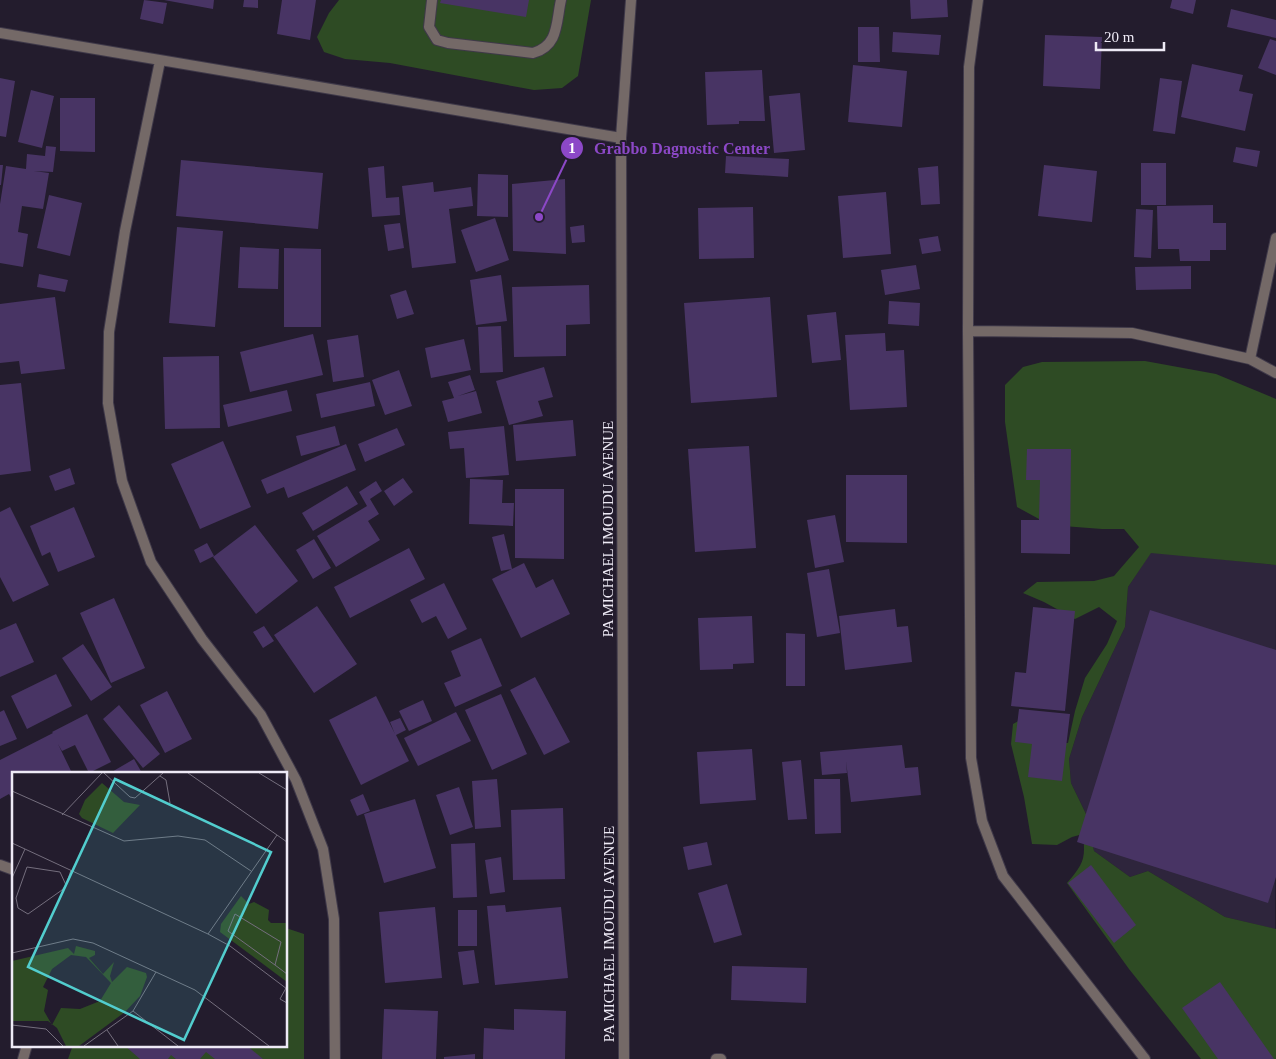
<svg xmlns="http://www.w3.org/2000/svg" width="1276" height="1059" viewBox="0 0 1276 1059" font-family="'Times New Roman',serif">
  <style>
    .built { fill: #2e253c }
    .green { fill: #2e4b24 }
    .building { fill: #483464 }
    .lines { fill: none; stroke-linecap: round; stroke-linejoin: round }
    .service-casing { stroke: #3f3949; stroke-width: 12 }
    .minor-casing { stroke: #3f3949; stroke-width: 12 }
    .tertiary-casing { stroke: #3f3949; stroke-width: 12 }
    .service { stroke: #746967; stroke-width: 10 }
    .minor { stroke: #746967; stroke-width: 10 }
    .tertiary { stroke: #746967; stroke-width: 10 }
    .labels { text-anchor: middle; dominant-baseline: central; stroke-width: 4; stroke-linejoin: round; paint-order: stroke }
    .street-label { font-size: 15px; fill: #eeeaf6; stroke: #231c2d }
    .inset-road { fill: none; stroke: #746e7d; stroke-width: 1 }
    .view { fill: #52cdce; fill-opacity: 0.15; stroke: #52cdce; stroke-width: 2.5 }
    .inset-edge { fill: none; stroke: #eeeaf6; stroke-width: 2.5 }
    .leader { fill: none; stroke: #8c48c7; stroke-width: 2 }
    .callout-dot { fill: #8c48c7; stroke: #231c2d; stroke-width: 2 }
    .mark-label { font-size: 15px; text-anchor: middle; font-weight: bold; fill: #fff }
    .callout-label { font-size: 16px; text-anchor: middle; font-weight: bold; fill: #8c48c7; stroke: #231c2d; stroke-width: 4; stroke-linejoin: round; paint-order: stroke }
  </style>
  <rect width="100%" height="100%" fill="#231c2d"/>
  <path class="built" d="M 1151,552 L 1276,565 L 1275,929 L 1225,917 L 1148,871 L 1130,877 L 1094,851 L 1086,814 L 1071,783 L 1069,759 L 1082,717 L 1125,627 L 1128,587 Z"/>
  <path class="green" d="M 339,0 L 591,0 L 578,76 L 562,88 L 534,90 L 390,63 L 345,59 L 324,52 L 317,37 L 329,13 Z
    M 1145,361 L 1216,374 L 1276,399 L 1276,565 L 1151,553 L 1128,587 L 1125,627 L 1082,717 L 1069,759 L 1071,783 L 1086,814 L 1094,851 L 1130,877 L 1148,871 L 1225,917 L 1276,929 L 1276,1059 L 1201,1059 L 1129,969 L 1067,883 C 1083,864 1086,860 1083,834 L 1072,837 L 1057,845 L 1032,844 L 1024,797 L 1011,744 L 1013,724 L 1031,714 L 1055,742 L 1068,743 L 1075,711 L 1085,678 L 1107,644 L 1117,621 L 1099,607 L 1075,619 L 1044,602 L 1023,593 L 1037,582 L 1094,581 L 1114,576 L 1139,547 L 1124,529 L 1102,529 L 1050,525 L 1017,507 L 1005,422 L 1005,385 L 1023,367 L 1042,362 Z
    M 286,928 L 304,934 L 304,1059 L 68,1059 L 73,1045 L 286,1045 Z"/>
  <path class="building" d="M 144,0 L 167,3 L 163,24 L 140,19 Z
    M 164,0 L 214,0 L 213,9 Z
    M 244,0 L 258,0 L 258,8 L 243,7 Z
    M 282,0 L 316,0 L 310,40 L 277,34 Z
    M 441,0 L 529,0 L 526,17 L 440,3 Z
    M 910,0 L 947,0 L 948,17 L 911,19 Z
    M 1172,0 L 1196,0 L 1193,14 L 1170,8 Z
    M 1231,9 L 1276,20 L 1276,38 L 1227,27 Z
    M 858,27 L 879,27 L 880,62 L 858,62 Z
    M 893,32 L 941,35 L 939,55 L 892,52 Z
    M 1045,35 L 1102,37 L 1100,89 L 1043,86 Z
    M 1270,39 L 1276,41 L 1276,75 L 1258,68 Z
    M 1192,64 L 1243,75 L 1239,91 L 1253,94 L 1245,131 L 1181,117 Z
    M 853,65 L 907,71 L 902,127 L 848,122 Z
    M 762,70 L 765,121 L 739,121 L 739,124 L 707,125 L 705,72 Z
    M 0,78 L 15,81 L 6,137 L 0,136 Z
    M 1160,78 L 1182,81 L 1175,134 L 1153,131 Z
    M 31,90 L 54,96 L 42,148 L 18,142 Z
    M 800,93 L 805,150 L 774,153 L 769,96 Z
    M 60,98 L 95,98 L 95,152 L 60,151 Z
    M 46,146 L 56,147 L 53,172 L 34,171 L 49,173 L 43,209 L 22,206 L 18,232 L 28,234 L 23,267 L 0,263 L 0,204 L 6,166 L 26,169 L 27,154 L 45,156 Z
    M 1236,147 L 1260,151 L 1257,167 L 1233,162 Z
    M 726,156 L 789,159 L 788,177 L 725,173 Z
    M 181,160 L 323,173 L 318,229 L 176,216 Z
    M 1141,163 L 1166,163 L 1166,205 L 1141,205 Z
    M 0,165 L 3,165 L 1,185 L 0,185 Z
    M 1044,165 L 1097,171 L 1092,222 L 1038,216 Z
    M 384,166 L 386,198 L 399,197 L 400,215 L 372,217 L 368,168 Z
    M 938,166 L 940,204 L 921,205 L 918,168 Z
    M 478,174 L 508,175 L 508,217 L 477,216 Z
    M 565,179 L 566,254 L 513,251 L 512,184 Z
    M 433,182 L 434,192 L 471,187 L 473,206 L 449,209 L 456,263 L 412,268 L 402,186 Z
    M 886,192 L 891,254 L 843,258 L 838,196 Z
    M 49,195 L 82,203 L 70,256 L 37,248 Z
    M 1213,205 L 1213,223 L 1226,223 L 1226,250 L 1210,250 L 1210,261 L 1180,261 L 1179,249 L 1158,249 L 1157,206 Z
    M 753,207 L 754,258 L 699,259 L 698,208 Z
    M 1136,209 L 1153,210 L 1151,258 L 1134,257 Z
    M 495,218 L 509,260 L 476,272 L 461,230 Z
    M 400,223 L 404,248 L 388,251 L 384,225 Z
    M 584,225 L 585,242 L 572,243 L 570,227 Z
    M 177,227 L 223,231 L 215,327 L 169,323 Z
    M 938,236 L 941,251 L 922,254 L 919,239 Z
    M 240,247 L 279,249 L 278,289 L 238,288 Z
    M 284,248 L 321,249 L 321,327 L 284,327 Z
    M 916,265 L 920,289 L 885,295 L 881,270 Z
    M 1191,266 L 1191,289 L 1136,290 L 1135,267 Z
    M 39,274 L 68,280 L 65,292 L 37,287 Z
    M 501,275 L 507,321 L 476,325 L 470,280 Z
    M 589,285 L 590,324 L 566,325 L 566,356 L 514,357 L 512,287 Z
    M 406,290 L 414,314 L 397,319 L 390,295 Z
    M 55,297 L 65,369 L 21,374 L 19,361 L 0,363 L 0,304 Z
    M 770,297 L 777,397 L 691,403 L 684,303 Z
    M 889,301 L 920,303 L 919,326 L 888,324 Z
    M 836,312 L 841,360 L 812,363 L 807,315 Z
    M 501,326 L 503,372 L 480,373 L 478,327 Z
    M 885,333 L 886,351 L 904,350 L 907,407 L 850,410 L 845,335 Z
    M 313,334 L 323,375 L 250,392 L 240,352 Z
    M 358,335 L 364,377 L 333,382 L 327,340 Z
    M 464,339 L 471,370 L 431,378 L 425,348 Z
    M 219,356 L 220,428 L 165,429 L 163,357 Z
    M 544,367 L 553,397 L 538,401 L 543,416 L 509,425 L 496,381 Z
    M 399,370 L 412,406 L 385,415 L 372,380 Z
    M 470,375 L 475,390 L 458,396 L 476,391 L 482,413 L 448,422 L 442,401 L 454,398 L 448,382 Z
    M 370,382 L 375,406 L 321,418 L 316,394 Z
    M 21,383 L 31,471 L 0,475 L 0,385 Z
    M 287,390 L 292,411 L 228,427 L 223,405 Z
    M 573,420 L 576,456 L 516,461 L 513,425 Z
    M 335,426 L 340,445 L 301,456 L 296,436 Z
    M 504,426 L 509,475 L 466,478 L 464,448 L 450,449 L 448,432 Z
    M 397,428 L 405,445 L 365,462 L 358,444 Z
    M 223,441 L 251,507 L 200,529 L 171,464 Z
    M 346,444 L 356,470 L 288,498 L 284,487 L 267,494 L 261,480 Z
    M 749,446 L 756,548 L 695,552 L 688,449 Z
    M 1027,449 L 1071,449 L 1070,554 L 1021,553 L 1021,520 L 1039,520 L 1040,480 L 1026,480 Z
    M 70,468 L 75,484 L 55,491 L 49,476 Z
    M 846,475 L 907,475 L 907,543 L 846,542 Z
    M 403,478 L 413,492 L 394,506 L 384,491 Z
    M 470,479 L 503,480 L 502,503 L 514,503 L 513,526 L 469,524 Z
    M 376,481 L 382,491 L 370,499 L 379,514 L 368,521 L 380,540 L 336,567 L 317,536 L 367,506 L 359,492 Z
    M 347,486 L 358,504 L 313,531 L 302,513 Z
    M 515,489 L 564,489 L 564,559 L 515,558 Z
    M 10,507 L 49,585 L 13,602 L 0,577 L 0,512 Z
    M 74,507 L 95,557 L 58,572 L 50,552 L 42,556 L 30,526 Z
    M 835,515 L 844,562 L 815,568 L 807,520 Z
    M 255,525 L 298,581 L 256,614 L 213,557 Z
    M 504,534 L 512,569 L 501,571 L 492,537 Z
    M 314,539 L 331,568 L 313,579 L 296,550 Z
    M 207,543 L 214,556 L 200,563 L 194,550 Z
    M 409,548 L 425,579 L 350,618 L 334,587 Z
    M 524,563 L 536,588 L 553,579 L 570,614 L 521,638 L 492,579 Z
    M 829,569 L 840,633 L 817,637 L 807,573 Z
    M 444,583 L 467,629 L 448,639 L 436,616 L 422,623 L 410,600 Z
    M 114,598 L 145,668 L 111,683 L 80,613 Z
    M 317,606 L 357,664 L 314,693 L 274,635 Z
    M 1033,607 L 1075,611 L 1065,711 L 1011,706 L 1015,672 L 1026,673 Z
    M 895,609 L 897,627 L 908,626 L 912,662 L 845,670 L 839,616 Z
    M 1150,610 L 1276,650 L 1276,877 L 1268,903 L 1077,842 Z
    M 752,616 L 754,663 L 733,664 L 733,669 L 700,670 L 698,618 Z
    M 16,623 L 34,662 L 0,677 L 0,630 Z
    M 264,626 L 274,641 L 263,648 L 253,632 Z
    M 786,633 L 805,634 L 805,686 L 786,686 Z
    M 481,638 L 502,686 L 455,707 L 444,683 L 461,676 L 451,651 Z
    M 83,644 L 112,687 L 91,701 L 62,658 Z
    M 56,674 L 72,706 L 27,729 L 11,696 Z
    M 535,677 L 570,742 L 544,755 L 510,690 Z
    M 167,691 L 192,739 L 165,753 L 140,705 Z
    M 501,694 L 527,754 L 492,770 L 465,710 Z
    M 376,696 L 395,734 L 390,722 L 400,718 L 406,730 L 396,735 L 409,761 L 361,785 L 329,720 Z
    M 423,700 L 432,721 L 409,731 L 399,711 Z
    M 119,705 L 160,754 L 143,768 L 103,719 Z
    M 1019,709 L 1070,714 L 1062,781 L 1028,777 L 1032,744 L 1015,742 Z
    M 4,710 L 17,739 L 0,746 L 0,712 Z
    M 456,712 L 471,741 L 418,766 L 404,738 Z
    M 87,714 L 111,762 L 89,773 L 75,745 L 62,751 L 58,744 L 72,773 L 14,773 L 14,803 L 9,794 L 0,799 L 0,760 L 53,733 L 52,732 Z
    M 902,745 L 905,768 L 918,767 L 921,795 L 851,802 L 846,761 L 847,773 L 822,775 L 820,752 Z
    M 752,749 L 756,800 L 700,804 L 697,752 Z
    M 134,759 L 142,773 L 110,773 Z
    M 801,760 L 807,819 L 788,820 L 782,762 Z
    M 497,779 L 501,827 L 475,829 L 472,781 Z
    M 814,779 L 840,779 L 841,833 L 815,834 Z
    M 459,787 L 473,827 L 450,835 L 436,795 Z
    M 363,794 L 370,811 L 357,816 L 350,800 Z
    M 415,799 L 436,868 L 384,883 L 364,814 Z
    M 563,808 L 565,879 L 513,880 L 511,810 Z
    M 707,842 L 712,865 L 688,870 L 683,847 Z
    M 475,843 L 477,897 L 453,898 L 451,844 Z
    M 501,857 L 505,892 L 490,894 L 485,860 Z
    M 1091,865 L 1136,925 L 1114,943 L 1068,883 Z
    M 727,884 L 742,935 L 714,943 L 698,893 Z
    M 505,905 L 506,912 L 561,907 L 568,978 L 495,985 L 487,906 Z
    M 435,907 L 442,978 L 385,983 L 379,912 Z
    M 458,910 L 477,910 L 477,946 L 458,946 Z
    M 474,950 L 479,983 L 463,985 L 458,952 Z
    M 732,966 L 807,968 L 806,1003 L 731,1000 Z
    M 1220,982 L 1274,1059 L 1218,1059 L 1182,1008 Z
    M 384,1009 L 438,1011 L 436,1059 L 382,1059 Z
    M 514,1009 L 566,1011 L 565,1059 L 483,1059 L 484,1028 L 514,1030 Z
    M 124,1045 L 246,1045 L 263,1059 L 215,1059 L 206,1052 L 200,1059 L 176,1059 L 171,1055 L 168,1059 L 140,1059 Z
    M 475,1054 L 475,1059 L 444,1059 L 444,1057 Z"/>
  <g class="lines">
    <g class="service-casing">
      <path id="service" d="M 432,0 L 429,27 L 437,40 L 448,43 L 533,53 C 559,46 556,22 561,0
        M 716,1059 L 721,1059"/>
    </g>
    <g class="minor-casing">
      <path id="minor" d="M 978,0 L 969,67 L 968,331 L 971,758 L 982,821 L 1003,876 L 1145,1059
        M 0,33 L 621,138
        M 160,61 L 125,231 L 109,332 L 108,403 L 122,481 L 151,562 L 202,639 L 261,715 L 296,780 L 323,849 L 334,919 L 335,1059
        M 968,331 L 1132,333 L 1250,359 L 1276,373
        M 1250,359 L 1276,238
        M 0,865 L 14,870
        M 23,1059 L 27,1045"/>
    </g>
    <g class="tertiary-casing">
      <path id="tertiary" d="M 624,1059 L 621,138 L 631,0"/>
    </g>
    <use href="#service" class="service"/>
    <use href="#minor" class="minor"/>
    <use href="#tertiary" class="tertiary"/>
  </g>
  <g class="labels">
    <g class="street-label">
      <text transform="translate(608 529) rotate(-90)">PA MICHAEL IMOUDU AVENUE</text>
      <text transform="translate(609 934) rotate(-90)">PA MICHAEL IMOUDU AVENUE</text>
    </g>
  </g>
  <g transform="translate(12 772)">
    <rect width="275" height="275" fill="#231c2d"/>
    <path d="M 90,11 L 112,30 L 128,33 L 101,61 L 70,46 L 67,42 L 73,28 ZM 229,124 L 237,132 L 242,130 L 257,138 L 256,148 L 259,151 L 274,151 L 275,148 L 275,210 L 208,160 L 209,152 ZM 64,174 L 83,179 L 83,183 L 77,186 L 91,202 L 102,190 L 98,204 L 100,210 L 115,195 L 134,201 L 135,205 L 128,224 L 113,240 L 67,274 L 54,274 L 45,256 L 36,249 L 0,249 L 0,189 L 56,176 L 62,182 ZM 59,183 L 74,185 L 99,211 L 88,229 L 68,237 L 49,236 L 40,253 L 32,239 L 36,218 L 31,215 L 40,197 Z" fill="#2e4b24" fill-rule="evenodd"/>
    <path class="inset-road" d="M 92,1 L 118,25 L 123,26 L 151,1M 176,1 L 275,70M 247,1 L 275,18M 148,4 L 154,8 L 158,31M 0,19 L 112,69 L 166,64 L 193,68 L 239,99M 50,43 L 90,1M 0,71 L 196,162 L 218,174 L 275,217M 0,106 L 13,77M 54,113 L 48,100 L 15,95 L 4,126 L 6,136 L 16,142 L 50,118 L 54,113 L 59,98M 196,162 L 265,63M 0,181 L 61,167 L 81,171 L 183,218 L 257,274M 263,193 L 269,170 L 223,142 L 216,159 L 263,193 L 275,202M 274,216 L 268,227 L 275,231M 121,239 L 166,274M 0,253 L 34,257 L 51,274M 95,258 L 106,274M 72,274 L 121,239 L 144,200"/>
    <path class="view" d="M 103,7 L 259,80 L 172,268 L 16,195 Z"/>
    <rect width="275" height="275" class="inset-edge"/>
  </g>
  <path class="leader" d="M539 217L572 148"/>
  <g class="callout-dot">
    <circle cx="539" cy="217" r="5"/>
    <circle cx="572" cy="148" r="12"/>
  </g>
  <g class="mark-label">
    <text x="572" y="153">1</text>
  </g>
  <g class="callout-label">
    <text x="682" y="154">Grabbo Dagnostic Center</text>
  </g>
  <path d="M1096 42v8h68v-8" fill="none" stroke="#eeeaf6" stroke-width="2.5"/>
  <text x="1104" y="42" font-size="15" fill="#eeeaf6" stroke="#231c2d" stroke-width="4" paint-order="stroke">20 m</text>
</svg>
